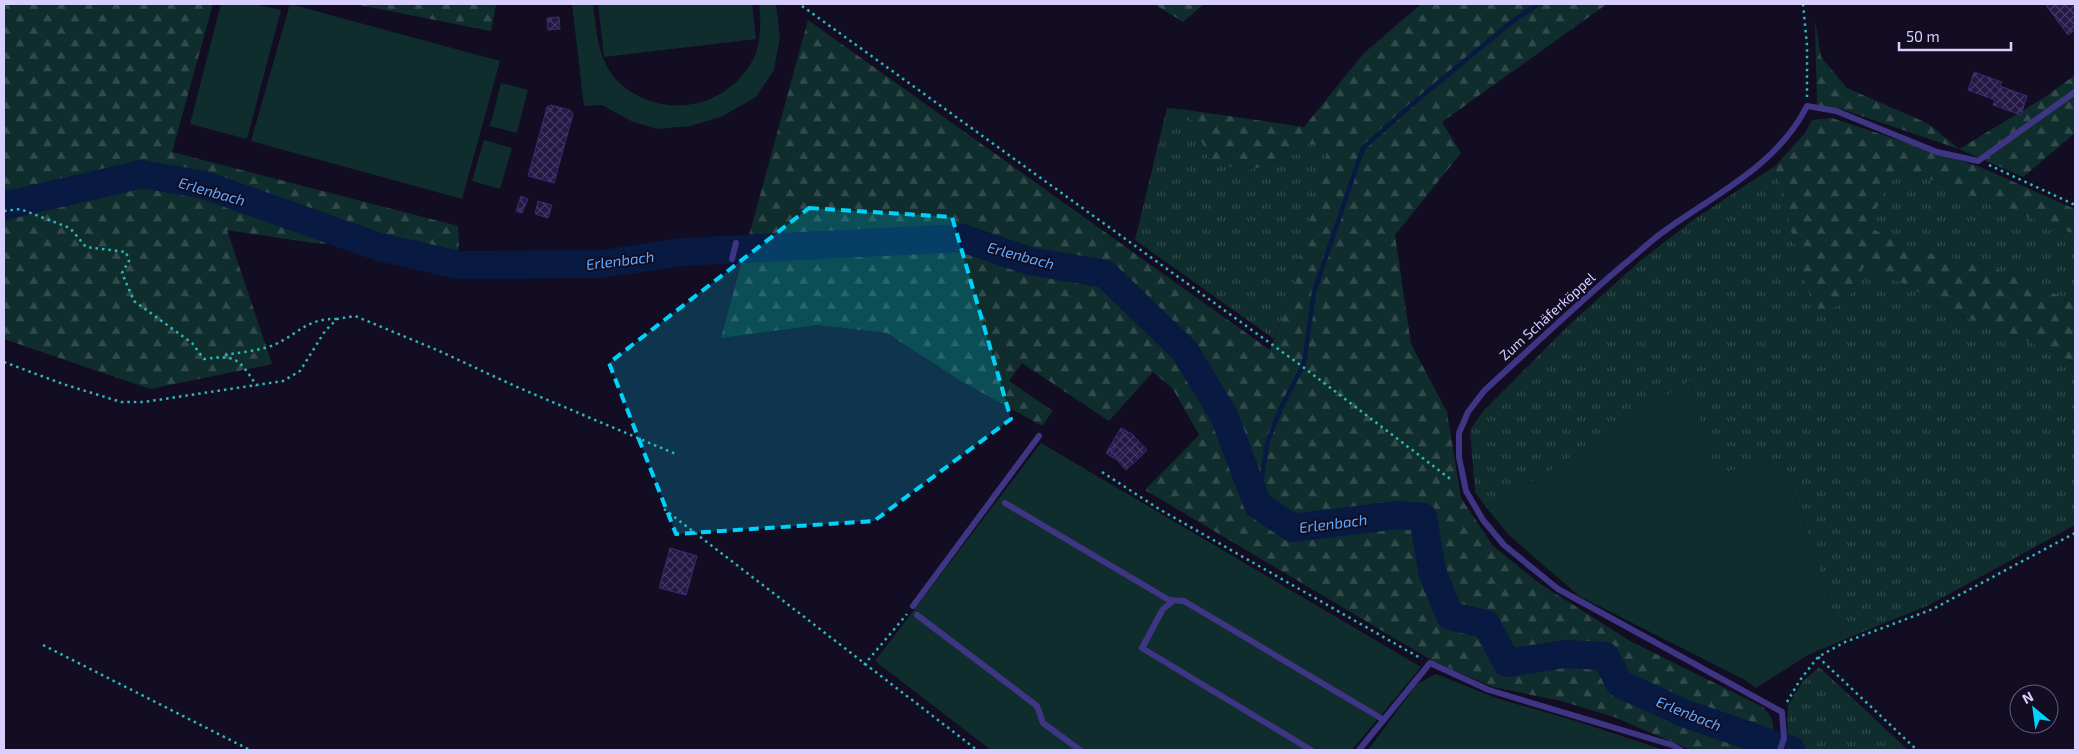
<svg xmlns="http://www.w3.org/2000/svg" width="2079" height="754" viewBox="0 0 2079 754" font-family="'Exo 2',sans-serif">
  <style>
    .grass { fill: url(#grass-tufts) }
    .forest { fill: url(#forest-firs) }
    .green { fill: #102d2d }
    .lines { fill: none; stroke-linecap: round; stroke-linejoin: round }
    .stream { stroke: #081942; stroke-width: 4.5 }
    .river { stroke: #081942; stroke-width: 28 }
    .building { fill: url(#building-cross-hatch); stroke: #3c2972 }
    .path { stroke: #2ab8b8; stroke-width: 2.5; stroke-dasharray: 2.5 4; stroke-linecap: butt }
    .lane { stroke: #3e3684; stroke-width: 6 }
    .marked { fill: #00d2fa; fill-opacity: 0.2; stroke: #00d2fa; stroke-width: 4; stroke-dasharray: 10 6; stroke-linejoin: round }
    .labels { text-anchor: middle; dominant-baseline: central; stroke-width: 4; stroke-linejoin: round; paint-order: stroke }
    .street-label { font-size: 14px; fill: #d8cfff; stroke: #120d23 }
    .water-label { font-size: 15px; font-style: italic; fill: #5daaff; stroke: #120d23 }
  </style>
  <defs>
    <pattern id="grass-tufts" width="24" height="20" patternUnits="userSpaceOnUse" patternTransform="scale(1.25)"><rect width="24" height="20" fill="#102d2d"/><path d="M3 7l-1-3M5 7V3M7 7l1-3M15 17l-1-3M17 17v-4M19 17l1-3" fill="none" stroke="#324a4c"/></pattern>
    <pattern id="forest-firs" width="22" height="20" patternUnits="userSpaceOnUse" patternTransform="scale(1.25)"><rect width="22" height="20" fill="#102d2d"/><path d="M5 1l3.5 6h-7zM16 11l3.5 6h-7z" fill="#324a4c"/></pattern>
    <pattern id="building-cross-hatch" width="8" height="8" patternUnits="userSpaceOnUse" patternTransform="scale(1.25)"><rect width="8" height="8" fill="#241845"/><path d="M0 0l8 8M0 8l8-8" fill="none" stroke="#433961"/></pattern>
  </defs>
  <rect width="100%" height="100%" fill="#120d23"/>
  <path class="grass" d="M 1167,108 L 1187,110 L 1209,158 L 1272,163 L 1293,143 L 1329,146 L 1288,305 L 1274,339 L 1135,240 Z
    M 1775,166 L 1786,204 L 1846,303 L 1864,267 L 1900,282 L 1969,319 L 1994,326 L 2075,363 L 2075,525 L 1929,605 L 1843,640 L 1783,459 L 1715,474 L 1690,381 L 1488,510 L 1475,492 L 1470,430 L 1484,410 L 1571,323 L 1640,261 L 1693,220 Z
    M 1896,166 L 1992,204 L 2075,234 L 2075,303 L 2016,276 L 1978,263 L 1919,251 L 1868,227 Z
    M 1819,667 L 1908,750 L 1787,750 L 1788,705 L 1803,681 Z"/>
  <path class="forest" d="M 4,4 L 213,4 L 172,152 L 458,226 L 459,250 L 313,243 L 227,230 L 272,364 L 150,389 L 4,339 Z
    M 354,4 L 496,4 L 491,31 Z
    M 1154,4 L 1204,4 L 1183,22 Z
    M 1421,4 L 1607,4 L 1442,122 L 1461,153 L 1395,235 L 1411,344 L 1447,412 L 1461,498 L 1493,546 L 1539,583 L 1630,641 L 1763,707 C 1777,721 1774,732 1771,750 L 1691,750 L 1614,717 L 1561,701 L 1493,687 L 1433,661 L 1145,490 L 1199,435 L 1173,389 L 1153,372 L 1109,421 L 1022,363 L 1009,381 L 1053,411 L 1042,426 L 961,381 L 887,333 L 818,325 L 721,338 L 808,20 L 1270,350 L 1288,305 L 1329,146 L 1293,143 L 1272,163 L 1244,172 L 1209,158 L 1187,110 L 1304,127 L 1364,53 Z
    M 1815,20 L 1821,57 L 1847,88 L 1929,124 L 1959,149 L 2045,97 L 2075,75 L 2075,133 L 2023,177 L 1959,149 L 1841,109 L 1817,107 Z
    M 1832,118 L 1980,167 L 2075,209 L 2075,234 L 1992,204 L 1897,166 L 1868,227 L 1919,251 L 1978,263 L 2016,276 L 2075,303 L 2075,363 L 1994,326 L 1969,319 L 1900,282 L 1864,267 L 1846,303 L 1821,313 L 1811,299 L 1798,259 L 1775,166 L 1805,133 L 1812,120 Z"/>
  <path class="green" d="M 221,4 L 254,4 L 281,10 L 247,139 L 190,124 Z
    M 290,4 L 500,61 L 462,199 L 251,141 Z
    M 572,4 L 593,4 C 596,28 597,52 611,73 C 619,86 636,96 650,101 C 692,115 739,95 756,53 C 761,38 761,19 759,4 L 776,4 L 780,37 L 774,70 L 756,97 L 721,117 L 690,126 L 657,129 L 631,121 L 602,105 L 584,106 Z
    M 598,4 L 752,4 L 756,39 L 604,57 Z
    M 501,83 L 528,90 L 517,133 L 490,126 Z
    M 484,140 L 512,148 L 500,189 L 472,181 Z
    M 1690,381 L 1715,474 L 1783,459 L 1843,640 L 1808,655 L 1756,688 L 1745,680 L 1579,596 L 1510,536 L 1488,510 Z
    M 1041,443 L 1421,667 L 1352,750 L 991,750 L 875,661 Z
    M 1436,674 L 1496,698 L 1576,721 L 1664,750 L 1368,750 L 1417,684 Z"/>
  <g class="lines">
    <path class="stream" d="M 1258,505 L 1267,443 L 1281,408 L 1304,364 L 1314,292 L 1363,148 L 1409,107 L 1509,24 L 1538,4"/>
    <path class="river" d="M 4,206 L 142,174 L 204,185 L 379,247 L 459,265 L 602,264 L 682,252 L 962,238 L 1030,261 L 1105,274 L 1185,351 L 1224,416 L 1258,505 L 1292,528 L 1397,515 L 1423,517 L 1432,571 L 1450,616 L 1486,624 L 1507,663 L 1564,654 L 1605,656 L 1620,684 L 1686,714 L 1791,750"/>
  </g>
  <path class="building" d="M 2045,4 L 2075,4 L 2075,30 L 2068,35 Z
    M 559,17 L 560,29 L 548,30 L 547,18 Z
    M 1974,72 L 2002,82 L 2000,86 L 2027,96 L 2021,115 L 1993,105 L 1995,100 L 1968,90 Z
    M 551,105 L 570,110 L 573,114 L 554,183 L 528,176 L 547,107 Z
    M 521,196 L 528,199 L 522,213 L 516,211 Z
    M 538,201 L 552,205 L 548,218 L 535,214 Z
    M 1121,428 L 1125,430 L 1110,456 L 1106,453 Z
    M 1125,430 L 1132,434 L 1147,450 L 1140,457 L 1130,446 L 1116,459 L 1110,456 Z
    M 1130,446 L 1140,457 L 1126,470 L 1116,459 Z
    M 670,548 L 697,556 L 686,595 L 659,588 Z"/>
  <g class="lines">
    <path class="path" d="M 1803,4 L 1807,45 L 1807,97
      M 802,6 L 1299,364 L 1453,481
      M 1989,165 L 2075,205
      M 4,211 L 20,209 L 70,228 L 86,247 L 126,252 L 129,261 L 122,273 L 134,301 L 192,343 L 204,359 C 238,354 239,360 257,386
      M 225,355 C 241,352 261,351 276,344 C 299,333 308,318 337,319
      M 4,362 L 63,384 L 121,402 L 144,402 L 283,381 L 300,371 L 325,331 L 337,319 L 355,316 L 437,350 L 517,387 L 678,455
      M 1102,472 L 1159,509 L 1422,659
      M 664,509 L 977,750
      M 43,645 L 250,750
      M 1818,657 L 1917,750
      M 864,665 L 907,614
      M 1787,702 L 1800,680 L 1818,657 L 1845,642 L 1933,609 L 2075,533"/>
    <path class="lane" d="M 732,259 L 736,243
      M 1005,503 L 1169,600 L 1184,601 L 1384,720
      M 1173,601 L 1163,609 L 1142,648 L 1311,750
      M 913,606 L 1039,436
      M 917,615 L 1037,706 L 1043,723 L 1080,750
      M 1359,750 L 1430,663 L 1489,690 L 1672,745 L 1681,750
      M 1780,750 L 1784,738 L 1782,712 L 1558,589 L 1504,545 L 1483,520 L 1466,491 L 1459,457 L 1459,433 L 1468,412 L 1484,391 C 1530,349 1575,306 1622,266 C 1636,255 1649,242 1663,232 C 1715,194 1777,166 1807,106 L 1836,111 L 1937,152 L 1978,161 L 2075,92"/>
  </g>
  <path class="marked" d="M 809,208 L 952,217 L 1011,419 L 874,521 L 676,534 L 609,363 Z"/>
  <g class="labels">
    <g class="street-label">
      <text transform="translate(1547 316) rotate(-42)">Zum Schäferköppel</text>
    </g>
    <g class="water-label">
      <text transform="translate(212 191) rotate(16)">Erlenbach</text>
      <text transform="translate(1021 255) rotate(15)">Erlenbach</text>
      <text transform="translate(620 260) rotate(-7)">Erlenbach</text>
      <text transform="translate(1333 523) rotate(-7)">Erlenbach</text>
      <text transform="translate(1689 713) rotate(22)">Erlenbach</text>
    </g>
  </g>
  <rect width="2079" height="754" fill="none" stroke="#d8cfff" stroke-width="10"/>
  <g transform="translate(2034 709) rotate(331)"><circle r="24" fill="#120d23" stroke="#615b7b"/>
  <path d="M0-4L9 19L0 12L-9 19Z" fill="#00d2fa"/>
  <text y="-8" font-size="14" font-weight="bold" text-anchor="middle" fill="#d8cfff">N</text>
  </g>
  <path d="M1899 42v8h112v-8" fill="none" stroke="#d8cfff" stroke-width="2.5"/>
  <text x="1906" y="42" font-size="15" fill="#d8cfff" stroke="#120d23" stroke-width="4" paint-order="stroke">50 m</text>
</svg>
